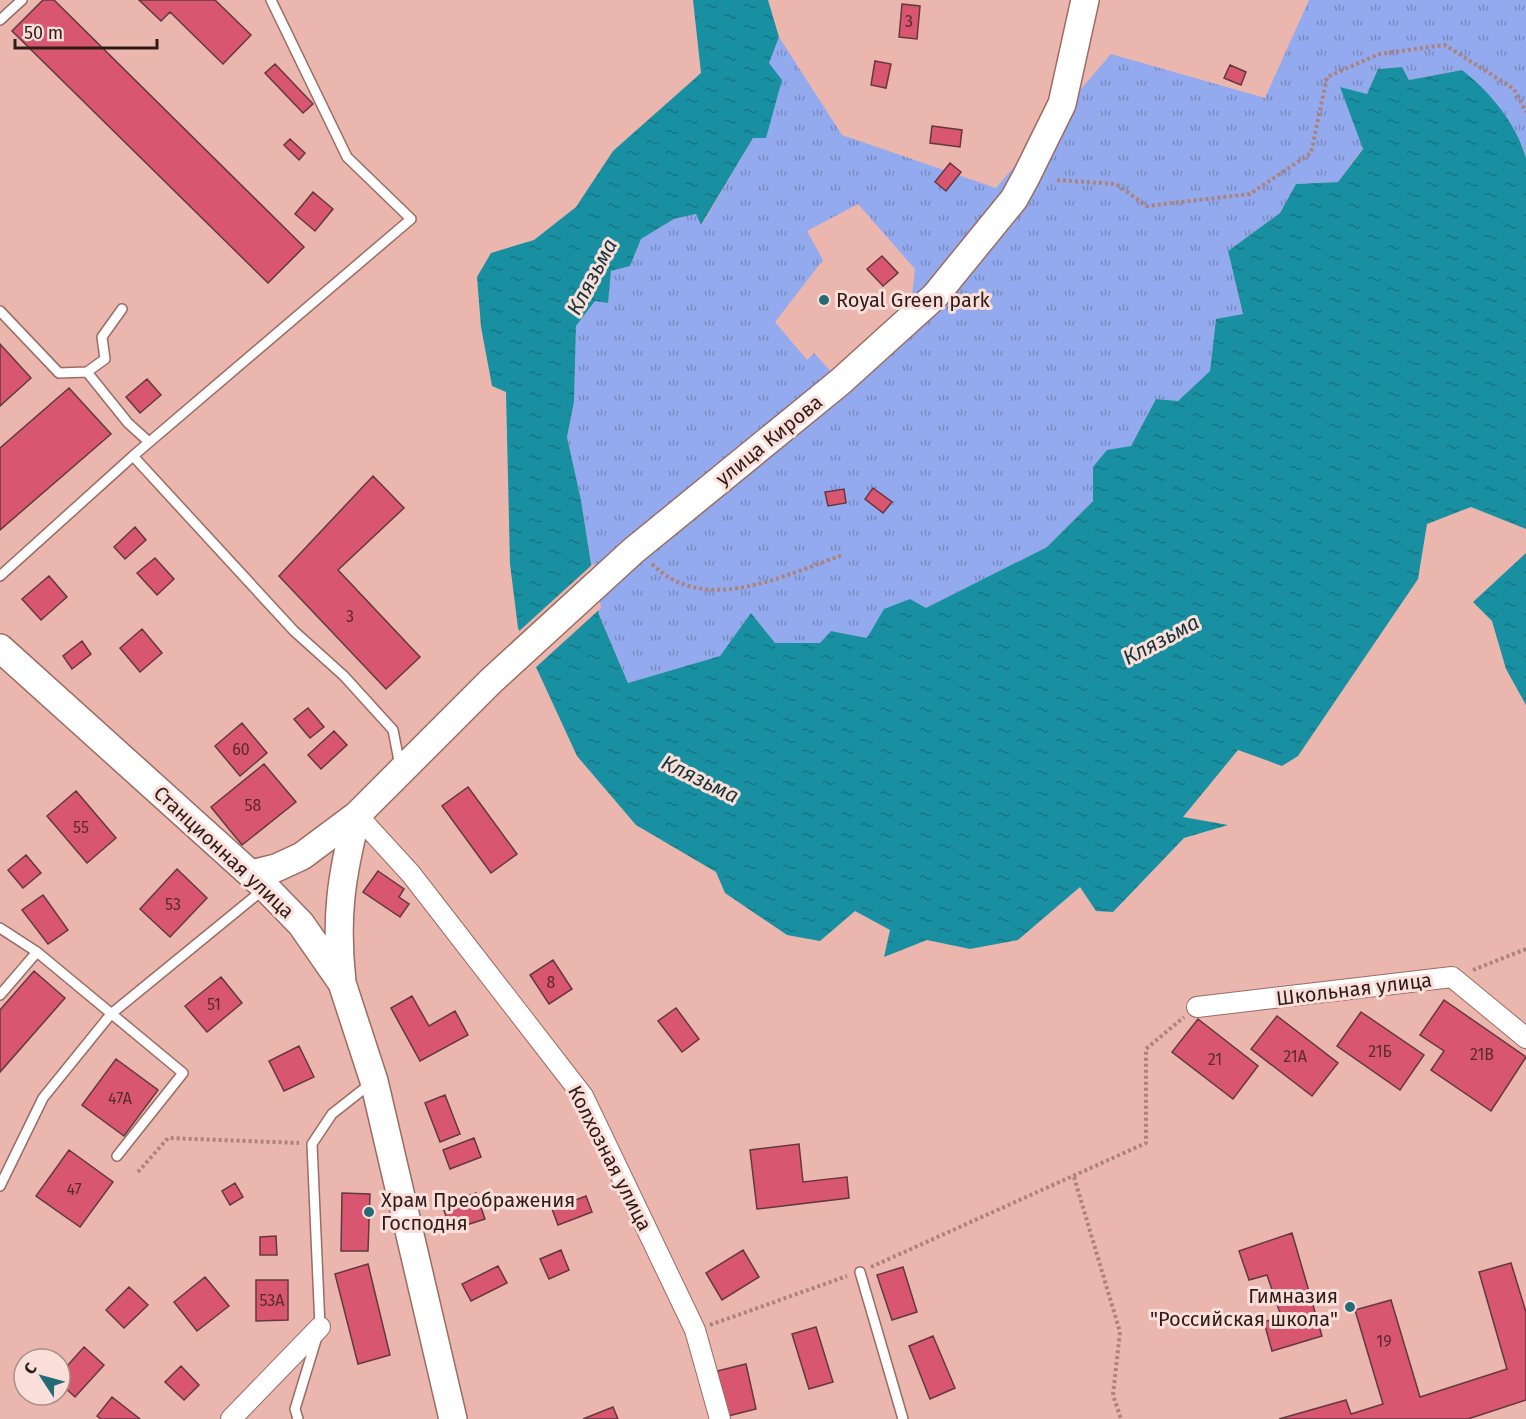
<svg xmlns="http://www.w3.org/2000/svg" width="1526" height="1419" viewBox="0 0 1526 1419" font-family="'Fira Sans',sans-serif">
  <style>
    .grass { fill: url(#grass-tufts); fill-rule: evenodd }
    .water { fill: url(#water-ripples) }
    .pier { fill: #eab6ad }
    .building { fill: #d95671; stroke: #63383e; stroke-width: 1.5 }
    .lines { fill: none; stroke-linecap: round; stroke-linejoin: round }
    .lane-casing { stroke: #9b6c64; stroke-width: 12 }
    .street-casing { stroke: #9b6c64; stroke-width: 22 }
    .secondary-casing { stroke: #9b6c64; stroke-width: 30 }
    .path { stroke: #ac837c; stroke-width: 4; stroke-dasharray: 3 3; stroke-linecap: butt }
    .lane { stroke: #fff; stroke-width: 9 }
    .street { stroke: #fff; stroke-width: 20 }
    .secondary { stroke: #fff; stroke-width: 27 }
    .poi-dot { fill: #236b77; stroke: #f9ded9; stroke-width: 2 }
    .labels { text-anchor: middle; dominant-baseline: central; stroke-width: 6; stroke-linejoin: round; paint-order: stroke }
    .number-label { font-size: 16px; fill: #5a2a2e }
    .poi-label { font-size: 20px; fill: #2f1c18; stroke: #f9ded9; text-anchor: start }
    .street-label { font-size: 20px; fill: #2f1c18; stroke: #f9ded9 }
    .water-label { font-size: 21px; font-style: italic; fill: #14353a; stroke: #f9ded9 }
  </style>
  <defs>
    <pattern id="grass-tufts" width="24" height="20" patternUnits="userSpaceOnUse" patternTransform="scale(1.5)"><rect width="24" height="20" fill="#94aaef"/><path d="M3 7l-1-3M5 7V3M7 7l1-3M15 17l-1-3M17 17v-4M19 17l1-3" fill="none" stroke="#798ac1"/></pattern>
    <pattern id="water-ripples" width="26" height="14" patternUnits="userSpaceOnUse" patternTransform="scale(1.5)"><rect width="26" height="14" fill="#1890a1"/><path d="M2 4q2-2 4 0t4 0M15 11q2-2 4 0t4 0" fill="none" stroke="#167582"/></pattern>
  </defs>
  <rect width="100%" height="100%" fill="#eab6ad"/>
  <path class="grass" d="M 1309,0 L 1526,0 L 1526,158 L 1522,145 L 1462,70 L 1409,80 L 1401,67 L 1378,69 L 1367,94 L 1341,88 L 1363,148 L 1338,182 L 1296,184 L 1280,213 L 1228,251 L 1243,314 L 1216,320 L 1210,371 L 1178,401 L 1156,399 L 1131,446 L 1093,467 L 1093,501 L 1047,547 L 867,638 L 831,631 L 820,643 L 775,643 L 751,613 L 721,656 L 628,683 L 599,615 L 581,500 L 567,437 L 574,402 L 576,326 L 595,301 L 611,271 L 630,266 L 641,239 L 674,219 L 696,214 L 702,225 L 753,138 L 768,63 L 779,37 L 842,135 L 996,188 L 1111,54 L 1265,98 ZM 858,204 L 915,269 L 912,296 L 833,374 L 814,353 L 807,360 L 775,322 L 823,260 L 807,231 Z"/>
  <path class="water" d="M 693,0 L 768,0 L 779,37 L 769,63 L 782,80 L 766,138 L 753,138 L 701,225 L 696,214 L 674,219 L 641,239 L 630,266 L 611,271 L 608,303 L 595,301 L 576,326 L 574,402 L 567,437 L 581,500 L 599,615 L 628,683 L 720,656 L 751,613 L 775,643 L 820,643 L 831,631 L 867,638 L 884,609 L 910,599 L 926,608 L 1047,547 L 1093,501 L 1093,467 L 1107,450 L 1131,446 L 1156,399 L 1178,401 L 1210,371 L 1216,319 L 1243,314 L 1228,251 L 1280,213 L 1296,184 L 1338,182 L 1363,149 L 1340,87 L 1367,94 L 1378,69 L 1402,67 L 1409,80 L 1462,70 C 1490,92 1516,123 1526,158 L 1526,529 L 1471,507 L 1427,524 L 1418,579 L 1298,756 L 1282,766 L 1238,750 L 1183,817 L 1228,825 L 1184,838 L 1113,912 L 1096,911 L 1080,887 L 1018,940 L 970,949 L 927,940 L 884,957 L 890,930 L 855,911 L 820,941 L 787,935 L 725,893 L 716,872 L 636,825 L 577,756 L 518,628 L 510,564 L 506,392 L 492,386 L 481,327 L 477,277 L 491,253 L 534,240 L 576,207 L 613,151 L 701,73 Z
    M 1526,553 L 1526,705 L 1506,669 L 1492,621 L 1473,602 Z"/>
  <path class="pier" d="M 594,563 L 601,608 L 534,669 L 517,633 Z"/>
  <path class="building" d="M 43,0 L 54,0 L 304,247 L 268,283 L 12,31 Z
    M 139,0 L 215,0 L 251,35 L 223,64 L 170,12 L 161,21 Z
    M 902,4 L 920,6 L 917,39 L 899,37 Z
    M 875,61 L 891,64 L 886,88 L 871,85 Z
    M 275,64 L 313,104 L 303,113 L 265,73 Z
    M 1230,65 L 1246,72 L 1241,85 L 1224,78 Z
    M 932,126 L 962,130 L 960,147 L 930,143 Z
    M 290,139 L 305,153 L 299,160 L 284,145 Z
    M 950,163 L 961,172 L 946,191 L 935,182 Z
    M 313,192 L 333,209 L 315,231 L 295,214 Z
    M 882,256 L 898,273 L 883,286 L 867,269 Z
    M 0,344 L 31,378 L 0,406 Z
    M 147,379 L 161,395 L 140,413 L 126,397 Z
    M 69,388 L 111,434 L 0,530 L 0,448 Z
    M 373,476 L 404,508 L 338,570 L 420,657 L 386,689 L 279,576 Z
    M 873,488 L 892,502 L 883,513 L 865,499 Z
    M 844,489 L 846,503 L 828,506 L 825,492 Z
    M 135,527 L 146,540 L 125,559 L 114,547 Z
    M 155,558 L 174,579 L 157,595 L 137,573 Z
    M 49,576 L 67,597 L 41,620 L 22,599 Z
    M 142,629 L 162,653 L 140,672 L 120,648 Z
    M 82,641 L 91,654 L 72,669 L 63,656 Z
    M 308,708 L 324,727 L 310,738 L 294,719 Z
    M 242,723 L 267,753 L 240,776 L 215,746 Z
    M 334,731 L 347,745 L 321,769 L 308,755 Z
    M 264,764 L 296,802 L 242,845 L 211,807 Z
    M 468,787 L 517,854 L 491,873 L 442,806 Z
    M 76,791 L 116,838 L 87,863 L 47,816 Z
    M 26,855 L 41,873 L 23,888 L 8,870 Z
    M 177,869 L 207,898 L 170,937 L 140,909 Z
    M 378,871 L 404,889 L 399,897 L 409,904 L 400,917 L 363,892 Z
    M 43,895 L 68,930 L 48,944 L 22,910 Z
    M 553,960 L 572,989 L 549,1004 L 530,975 Z
    M 34,971 L 65,998 L 0,1072 L 0,1010 Z
    M 221,977 L 242,1003 L 207,1032 L 185,1006 Z
    M 412,996 L 429,1026 L 455,1011 L 468,1035 L 420,1061 L 391,1008 Z
    M 1444,1000 L 1526,1057 L 1491,1111 L 1431,1070 L 1444,1051 L 1420,1035 Z
    M 676,1008 L 699,1039 L 682,1052 L 658,1021 Z
    M 1361,1012 L 1424,1055 L 1400,1090 L 1337,1046 Z
    M 1277,1016 L 1338,1063 L 1312,1096 L 1251,1049 Z
    M 1198,1019 L 1258,1066 L 1233,1099 L 1172,1052 Z
    M 299,1046 L 314,1077 L 284,1091 L 269,1061 Z
    M 116,1059 L 158,1090 L 124,1136 L 82,1105 Z
    M 445,1095 L 460,1134 L 440,1142 L 425,1103 Z
    M 474,1138 L 481,1157 L 450,1169 L 443,1150 Z
    M 799,1144 L 803,1182 L 847,1177 L 849,1198 L 757,1209 L 750,1150 Z
    M 69,1150 L 113,1182 L 80,1227 L 36,1196 Z
    M 235,1183 L 243,1197 L 230,1205 L 222,1191 Z
    M 342,1193 L 370,1194 L 368,1251 L 341,1251 Z
    M 476,1193 L 485,1219 L 451,1230 L 442,1205 Z
    M 586,1196 L 592,1212 L 558,1225 L 552,1209 Z
    M 1292,1233 L 1322,1336 L 1272,1351 L 1264,1322 L 1281,1316 L 1267,1275 L 1249,1280 L 1239,1251 Z
    M 276,1236 L 277,1255 L 260,1255 L 260,1237 Z
    M 561,1250 L 569,1270 L 549,1279 L 540,1259 Z
    M 743,1250 L 759,1277 L 722,1300 L 706,1273 Z
    M 1511,1263 L 1526,1312 L 1526,1400 L 1468,1419 L 1279,1419 L 1346,1400 L 1351,1414 L 1383,1404 L 1355,1310 L 1391,1300 L 1420,1397 L 1507,1369 L 1479,1272 Z
    M 368,1264 L 390,1355 L 358,1364 L 335,1274 Z
    M 498,1266 L 507,1283 L 471,1301 L 462,1284 Z
    M 903,1267 L 917,1312 L 892,1320 L 877,1275 Z
    M 205,1277 L 229,1306 L 197,1331 L 174,1302 Z
    M 256,1280 L 288,1280 L 288,1320 L 256,1321 Z
    M 129,1287 L 148,1305 L 124,1328 L 106,1310 Z
    M 816,1327 L 833,1382 L 809,1389 L 792,1334 Z
    M 933,1336 L 955,1388 L 930,1399 L 909,1346 Z
    M 84,1347 L 104,1365 L 75,1397 L 60,1383 L 60,1374 Z
    M 746,1364 L 756,1409 L 728,1416 L 717,1371 Z
    M 181,1366 L 199,1385 L 184,1400 L 165,1382 Z
    M 112,1397 L 140,1419 L 101,1419 L 97,1416 Z
    M 613,1407 L 618,1419 L 583,1419 Z"/>
  <g class="lines">
    <g class="lane-casing">
      <path id="lane" d="M 0,20 L 22,0
        M 0,311 L 59,373 L 87,372 L 105,359 L 102,337 L 122,309
        M 87,372 L 128,423 L 149,442
        M 133,456 L 294,631 L 344,676 L 393,730 L 400,766
        M 0,576 L 133,456 L 411,219 L 347,157 L 271,0
        M 0,928 L 37,952 L 183,1073 L 117,1156
        M 0,995 L 37,952
        M 0,1186 L 43,1098 L 111,1014 L 264,889
        M 860,1272 L 903,1419
        M 298,1419 L 295,1409 L 320,1327 L 312,1144 L 332,1114 L 370,1084"/>
    </g>
    <g class="street-casing">
      <path id="street" d="M 357,815 L 411,874 L 583,1096 L 695,1330 L 720,1419
        M 1197,1007 L 1452,977 L 1526,1038
        M 231,1419 L 320,1327"/>
    </g>
    <g class="secondary-casing">
      <path id="secondary" d="M 0,648 L 265,887 L 301,924 L 342,983 L 374,1081 L 453,1419
        M 251,874 L 276,868 L 302,856 L 357,815 L 491,681 L 633,551 L 840,382 L 935,296 L 1014,199 L 1026,177 L 1062,104 L 1085,0
        M 342,982 C 335,919 341,876 357,815"/>
    </g>
    <path class="path" d="M 1057,180 L 1116,184 L 1147,206 L 1250,194 L 1311,153 L 1327,77 L 1379,54 L 1445,45 L 1514,89 L 1526,112
      M 652,564 C 705,617 784,575 843,555
      M 1473,970 L 1526,949
      M 138,1172 L 168,1138 L 299,1143
      M 1074,1177 L 1120,1332 L 1113,1395 L 1121,1419
      M 871,1267 L 1146,1143 L 1146,1049 L 1184,1017
      M 710,1325 L 847,1276"/>
    <use href="#lane" class="lane"/>
    <use href="#street" class="street"/>
    <use href="#secondary" class="secondary"/>
  </g>
  <g class="poi-dot">
    <circle cx="824" cy="300" r="6"/>
    <circle cx="369" cy="1212" r="6"/>
    <circle cx="1350" cy="1307" r="6"/>
  </g>
  <g class="labels">
    <g class="number-label">
      <text x="909" y="21">3</text>
      <text x="350" y="616">3</text>
      <text x="241" y="749">60</text>
      <text x="253" y="805">58</text>
      <text x="81" y="827">55</text>
      <text x="173" y="904">53</text>
      <text x="551" y="982">8</text>
      <text x="214" y="1004">51</text>
      <text x="1380" y="1051">21Б</text>
      <text x="1482" y="1054">21В</text>
      <text x="1295" y="1056">21А</text>
      <text x="1215" y="1059">21</text>
      <text x="120" y="1098">47А</text>
      <text x="74" y="1189">47</text>
      <text x="272" y="1300">53А</text>
      <text x="1384" y="1341">19</text>
    </g>
    <g class="poi-label">
      <text x="836" y="300">Royal Green park</text>
      <text x="381" y="1200">Храм Преображения<tspan x="381" dy="23">Господня</tspan></text>
      <text x="1338" y="1296" text-anchor="end">Гимназия<tspan x="1338" dy="23">"Российская школа"</tspan></text>
    </g>
    <g class="street-label">
      <text transform="translate(769 440) rotate(-39)">улица Кирова</text>
      <text transform="translate(224 852) rotate(43)">Станционная улица</text>
      <text transform="translate(1354 989) rotate(-7)">Школьная улица</text>
      <text transform="translate(610 1158) rotate(63)">Колхозная улица</text>
    </g>
    <g class="water-label">
      <text transform="translate(592 277) rotate(-62)">Клязьма</text>
      <text transform="translate(1161 640) rotate(-28)">Клязьма</text>
      <text transform="translate(700 779) rotate(26)">Клязьма</text>
    </g>
  </g>
  <g transform="translate(42 1377) rotate(306)"><circle r="28" fill="#f9ded9" stroke="#a8908c" stroke-width="1.5"/>
  <path d="M0-4.5L10 22L0 15L-10 22Z" fill="#236b77"/>
  <text y="-9" font-size="16" font-weight="bold" text-anchor="middle" fill="#2f1c18">С</text>
  </g>
  <path d="M15 39v9h142v-9" fill="none" stroke="#2f1c18" stroke-width="3"/>
  <text x="24" y="39" font-size="18" fill="#2f1c18" stroke="#f9ded9" stroke-width="4.5" paint-order="stroke">50 m</text>
</svg>
